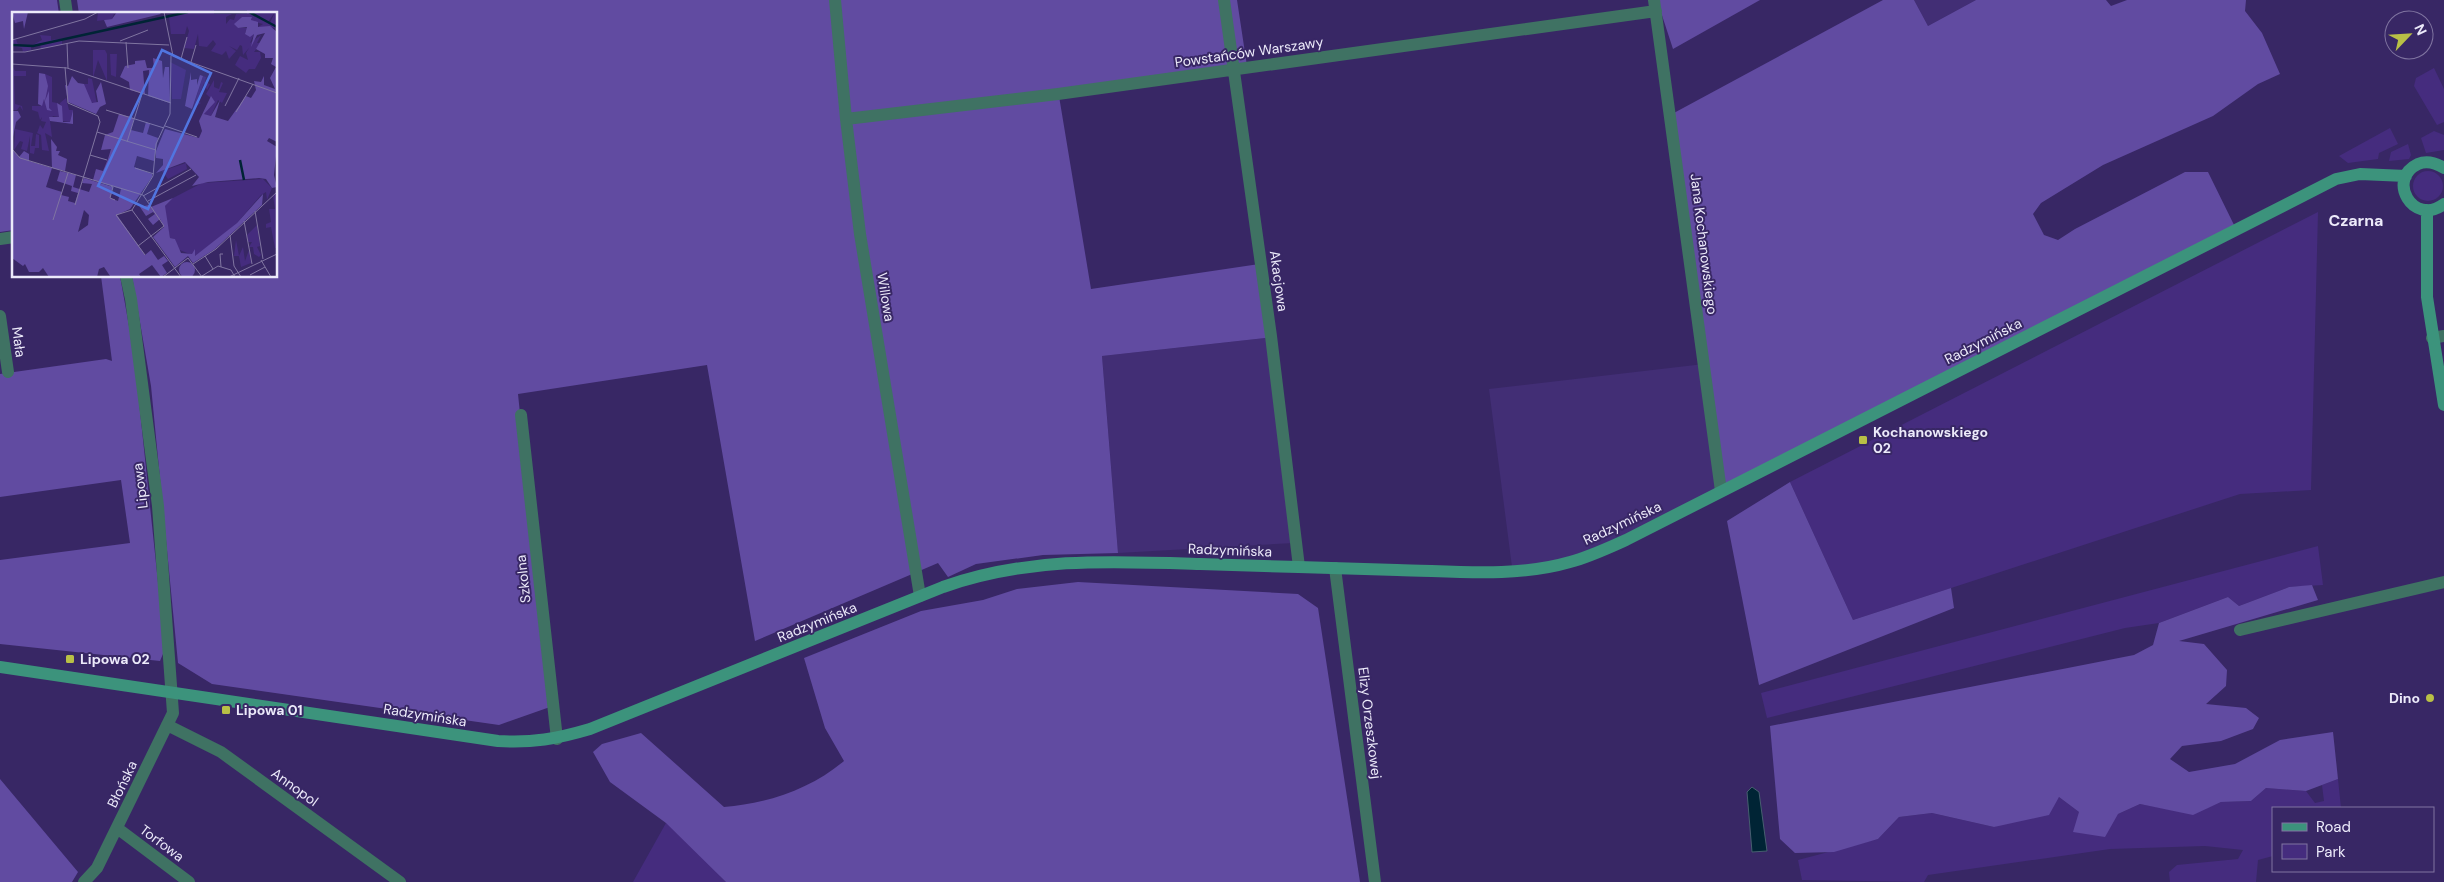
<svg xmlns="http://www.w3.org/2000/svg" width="2444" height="882" viewBox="0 0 2444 882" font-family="'DM Sans',sans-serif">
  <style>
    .built { fill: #422e75 }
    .green { fill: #452c7e }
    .forest { fill: #614ba1 }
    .water { fill: #002435; stroke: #475f70 }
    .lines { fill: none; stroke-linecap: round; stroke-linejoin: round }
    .street { stroke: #3f7263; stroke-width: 12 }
    .secondary { stroke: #3c937c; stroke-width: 12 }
    .poi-dot { fill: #b9c046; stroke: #382765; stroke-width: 2 }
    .labels { text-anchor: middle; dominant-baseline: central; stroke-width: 4; stroke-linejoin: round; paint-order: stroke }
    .street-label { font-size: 14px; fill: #eceafa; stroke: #382765 }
    .poi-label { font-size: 14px; font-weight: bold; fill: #eceafa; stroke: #382765; text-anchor: start }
    .quarter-label { font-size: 16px; font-weight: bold; fill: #eceafa; stroke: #382765 }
    .inset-river { fill: none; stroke: #002435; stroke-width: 2.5 }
    .inset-road { fill: none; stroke: #8075a1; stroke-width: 1 }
    .view { fill: #5175e0; fill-opacity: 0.15; stroke: #5175e0; stroke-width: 2.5 }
    .inset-edge { fill: none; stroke: #eceafa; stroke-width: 2.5 }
  </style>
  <rect width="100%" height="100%" fill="#382765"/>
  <path class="built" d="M 1914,0 L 1976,0 L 1928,26 Z
    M 1275,337 L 1294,543 L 1118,553 L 1102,356 Z
    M 1704,364 L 1720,488 L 1589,561 L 1512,567 L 1489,389 Z"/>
  <path class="green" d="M 2434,68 L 2444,89 L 2444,122 L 2437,125 L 2414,86 L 2416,78 Z
    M 2390,128 L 2398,144 L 2379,153 L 2378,159 L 2348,163 L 2339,156 Z
    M 2434,131 L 2444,135 L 2444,150 L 2426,153 L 2421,138 Z
    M 2408,144 L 2411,155 L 2409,159 L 2389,161 L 2391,152 Z
    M2413 186a15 15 0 1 1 30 0a15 15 0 1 1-30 0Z
    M 2318,212 L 2311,490 L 2240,494 L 1853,620 L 1790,482 Z
    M 2318,546 L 2323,585 L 2289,587 L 2239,606 L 2228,597 L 2159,623 L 2125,628 L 1767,718 L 1761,693 Z
    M 2338,779 L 2341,808 L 2273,808 L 2273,856 L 2258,860 L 2256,882 L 2170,882 L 2169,872 L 2177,865 L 2238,859 L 2243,850 L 2205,846 L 2110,849 L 1928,875 L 1924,882 L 1802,880 L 1798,860 L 1878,839 L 1899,817 L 1932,813 L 1994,827 L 2059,797 L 2079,812 L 2118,814 L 2140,804 L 2193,814 L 2221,802 L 2251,801 L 2266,788 L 2306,791 L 2315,803 L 2324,801 L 2322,785 Z
    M 666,823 L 716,856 L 720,876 L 726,882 L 633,882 Z"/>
  <path class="forest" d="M 0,0 L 57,0 L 59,14 L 14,14 L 14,230 L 0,232 Z
    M 77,0 L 1237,0 L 1247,66 L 1058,90 L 1091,289 L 1266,263 L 1275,337 L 1102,356 L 1118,553 L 1043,555 L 976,564 L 948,577 L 938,563 L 755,641 L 707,365 L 518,394 L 550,707 L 499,725 L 212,684 L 178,663 L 151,386 L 132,276 L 276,276 L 276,14 L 79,14 Z
    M 1657,0 L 1760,0 L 1673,49 Z
    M 1883,0 L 1914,0 L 1928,26 L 1976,0 L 2106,0 L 2111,6 L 2127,0 L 2246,0 L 2245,11 L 2262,33 L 2280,74 L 2258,84 L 2213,116 L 2103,165 L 2041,203 L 2033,214 L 2044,235 L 2058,240 L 2075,229 L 2185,172 L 2208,172 L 2236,229 L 1720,488 L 1672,114 Z
    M 101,276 L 120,276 L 134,354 L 165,649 L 160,661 L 0,644 L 0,560 L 130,543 L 121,480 L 0,497 L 0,374 L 106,359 L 112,361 Z
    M 1790,482 L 1853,620 L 1951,588 L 1954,608 L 1759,685 L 1727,521 Z
    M 1078,582 L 1298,594 L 1318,608 L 1360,882 L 726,882 L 666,823 L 610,782 L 593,752 L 602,744 L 641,733 L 724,807 C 766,804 811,789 844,761 L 825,728 L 804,658 L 921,611 L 983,600 L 1017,589 Z
    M 2312,585 L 2318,600 L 2179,641 L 2204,644 L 2227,670 L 2226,686 L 2206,704 L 2246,708 L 2259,718 L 2253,729 L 2221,741 L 2182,746 L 2170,759 L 2189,772 L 2235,764 L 2280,740 L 2333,732 L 2338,779 L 2306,791 L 2266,788 L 2251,801 L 2221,802 L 2193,815 L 2140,804 L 2118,814 L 2105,837 L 2073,832 L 2079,812 L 2059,797 L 2049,815 L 1994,827 L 1932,813 L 1899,817 L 1878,839 L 1834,852 L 1795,853 L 1780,839 L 1770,726 L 2134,655 L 2153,645 L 2159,623 L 2228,597 L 2239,606 L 2289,587 Z
    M 0,779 L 78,872 L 72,882 L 0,882 Z"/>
  <path class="water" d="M 1752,787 L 1759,792 L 1767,851 L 1752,852 L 1747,792 Z"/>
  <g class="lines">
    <path class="street" d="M 65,0 L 67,14
      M 835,0 L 846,119 L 860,234 L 920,596
      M 1224,0 L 1271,336 L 1299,567
      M 1654,0 L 1721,491
      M 846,119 L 1058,94 L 1656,11
      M 0,239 L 14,237
      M 0,316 L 8,372
      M 2432,338 L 2444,336
      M 521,415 L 557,739
      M 1335,568 L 1375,882
      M 2240,630 L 2444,582
      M 167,725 L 221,752 L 400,882
      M 117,828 L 189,882
      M 84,882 L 97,868 L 173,713 L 158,506 L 131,299 L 126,276"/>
    <path class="secondary" d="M 2444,168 C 2436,163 2427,160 2418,164 C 2386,179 2413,227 2444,204
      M 2427,210 L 2427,297 L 2444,405
      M 0,667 L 498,741 C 533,743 556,739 590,729 L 943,587 C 1027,557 1112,561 1200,564 C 1266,566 1331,568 1397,570 C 1453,571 1515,578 1570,562 C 1589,557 1608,548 1626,540 L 2336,179 L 2360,174 L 2406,176"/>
  </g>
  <g class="poi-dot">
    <rect x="1858" y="435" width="10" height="10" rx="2.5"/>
    <rect x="65" y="654" width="10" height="10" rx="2.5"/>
    <circle cx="2430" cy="698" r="5"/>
    <rect x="221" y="705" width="10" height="10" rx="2.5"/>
  </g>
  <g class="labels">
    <g class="street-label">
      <text transform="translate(1249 52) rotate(-8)">Powstańców Warszawy</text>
      <text transform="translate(1704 244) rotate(83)">Jana Kochanowskiego</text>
      <text transform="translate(1279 281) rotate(82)">Akacjowa</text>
      <text transform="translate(886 297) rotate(81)">Willowa</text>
      <text transform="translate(1983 341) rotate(-27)">Radzymińska</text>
      <text transform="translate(19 342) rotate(82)">Mała</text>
      <text transform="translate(140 486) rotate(-97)">Lipowa</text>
      <text transform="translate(1622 523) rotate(-25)">Radzymińska</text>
      <text transform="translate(1230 550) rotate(2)">Radzymińska</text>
      <text transform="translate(523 579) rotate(-96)">Szkolna</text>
      <text transform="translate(817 622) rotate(-22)">Radzymińska</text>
      <text transform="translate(425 715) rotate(9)">Radzymińska</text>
      <text transform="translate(1370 723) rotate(83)">Elizy Orzeszkowej</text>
      <text transform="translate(122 784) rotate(-64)">Błońska</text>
      <text transform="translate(295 787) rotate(36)">Annopol</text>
      <text transform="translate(162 843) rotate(37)">Torfowa</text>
    </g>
    <g class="poi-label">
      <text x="1873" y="432">Kochanowskiego<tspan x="1873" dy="16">02</tspan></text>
      <text x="80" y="659">Lipowa 02</text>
      <text x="2420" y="698" text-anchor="end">Dino</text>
      <text x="236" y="710">Lipowa 01</text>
    </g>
    <g class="quarter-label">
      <text x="2356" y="220">Czarna</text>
    </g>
  </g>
  <g transform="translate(12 12)">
    <rect width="265" height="265" fill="#382765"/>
    <path d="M 86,0 L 105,0 L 106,2 L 102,2 L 100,7 L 85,9 ZM 179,0 L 220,2 L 214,5 L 214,12 L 218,7 L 222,8 L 224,2 L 236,0 L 265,15 L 265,20 L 264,16 L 246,15 L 251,12 L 239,9 L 240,5 L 230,5 L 223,12 L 226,16 L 235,16 L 233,21 L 242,22 L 238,31 L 249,23 L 245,31 L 249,31 L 242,40 L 248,40 L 249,46 L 243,57 L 237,57 L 234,61 L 223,53 L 228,44 L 236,48 L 234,41 L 237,36 L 231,43 L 230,34 L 228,33 L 225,38 L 217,34 L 224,39 L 217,47 L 214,39 L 210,43 L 199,39 L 204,32 L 201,28 L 195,35 L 187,34 L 186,22 L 182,37 L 172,36 L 177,19 L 175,14 L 173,22 L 159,22 L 157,5 ZM 241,0 L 265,0 L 265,14 L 258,11 L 263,0 L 256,10 ZM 28,23 L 39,24 L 39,28 L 55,26 L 50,27 L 50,32 L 29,37 L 28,33 L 19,35 L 19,38 L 11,40 L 10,36 L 0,34 L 0,28 L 4,27 L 6,33 L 19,34 L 30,28 ZM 81,38 L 93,38 L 95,42 L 95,69 L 86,48 L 81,66 ZM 98,42 L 105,42 L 104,65 L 99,63 ZM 158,50 L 174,58 L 169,87 L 160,87 ZM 0,53 L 3,59 L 14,59 L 14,64 L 2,64 L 3,92 L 10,94 L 11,99 L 8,94 L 5,98 L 0,98 ZM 33,62 L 40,65 L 40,90 L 45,91 L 48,102 L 47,105 L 41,104 L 38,109 L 40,125 L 33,121 L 37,139 L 30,138 L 29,123 L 25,121 L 28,113 L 31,117 L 34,110 L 29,109 L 30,105 L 28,108 L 26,100 L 20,98 L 20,94 L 29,94 L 31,86 L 33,90 ZM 191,64 L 194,65 L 193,70 L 198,72 L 195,78 L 192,71 L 185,89 L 189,91 L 181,96 ZM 76,66 L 80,67 L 85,92 L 78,90 L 73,80 L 72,72 L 76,72 ZM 202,68 L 202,75 L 207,77 L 209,70 L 211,71 L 207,80 L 215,81 L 210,91 L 206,88 L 199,104 L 192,102 L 202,89 L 194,82 ZM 54,86 L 57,98 L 61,98 L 58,110 L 51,109 L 48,91 ZM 3,117 L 21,121 L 19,134 L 23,134 L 24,122 L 27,123 L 27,136 L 23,136 L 22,142 L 18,141 L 18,124 L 15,139 L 9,137 L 11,130 L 8,129 L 2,138 ZM 174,151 L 175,157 L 156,167 L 150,159 ZM 251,167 L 260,176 L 255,188 L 254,180 L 249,183 L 225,211 L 193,239 L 183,244 L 165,237 L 163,227 L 158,226 L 153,200 L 153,194 L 161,186 L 190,171 ZM 265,180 L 265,236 L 263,236 L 259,215 L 254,216 L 254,212 L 259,210 L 257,197 L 263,197 L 261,184 ZM 245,213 L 248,234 L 245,235 L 249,243 L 247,245 L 242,242 L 241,235 L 237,235 L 240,230 L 236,230 L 235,223 ZM 224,228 L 227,244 L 231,235 L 233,249 L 237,238 L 239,251 L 229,255 L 227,244 L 222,244 Z" fill="#452c7e"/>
    <path d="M 0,0 L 16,0 L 12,17 L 11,9 L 3,11 ZM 105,0 L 147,0 L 149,2 L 95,15 L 92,8 L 100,7 ZM 230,5 L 240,5 L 239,8 L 246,10 L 246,15 L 258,14 L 265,20 L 265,130 L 257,126 L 255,129 L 265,135 L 262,163 L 265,175 L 260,176 L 254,167 L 247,166 L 196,170 L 180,174 L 187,165 L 173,150 L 144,161 L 151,153 L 151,147 L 144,146 L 144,139 L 153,117 L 187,126 L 190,119 L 187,109 L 199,84 L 203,90 L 192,102 L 199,104 L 208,88 L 203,105 L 216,109 L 234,84 L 239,86 L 244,78 L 242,69 L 249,70 L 252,64 L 252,73 L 263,77 L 258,66 L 264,55 L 259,52 L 261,46 L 253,46 L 253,42 L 244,37 L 253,21 L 245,23 L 239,35 L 242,22 L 238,25 L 233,22 L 235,15 L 226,16 L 222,12 ZM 141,46 L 150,49 L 151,66 L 153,55 L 157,55 L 158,91 L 136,84 L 137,58 L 131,59 L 133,82 L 118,78 L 117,70 L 108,65 L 113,54 L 123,52 L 123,49 L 133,48 L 135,56 L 142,56 ZM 179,60 L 179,68 L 185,67 L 185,73 L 188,63 L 191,64 L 180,97 L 173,94 ZM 27,61 L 33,62 L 36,74 L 33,89 L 37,79 L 37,96 L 40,99 L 35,98 L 32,87 L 30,94 L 26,92 ZM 60,64 L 66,71 L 72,72 L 80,91 L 86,90 L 84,79 L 89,70 L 94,92 L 88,95 L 84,102 L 56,90 L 53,73 L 56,74 ZM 45,91 L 50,94 L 51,110 L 58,110 L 61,98 L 61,112 L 38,109 L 37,105 L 47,105 ZM 0,99 L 6,99 L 9,105 L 4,110 L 0,130 ZM 107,102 L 122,106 L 119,118 L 131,121 L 134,110 L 138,112 L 135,122 L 146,126 L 142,149 L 125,144 L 122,155 L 140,162 L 140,165 L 118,197 L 105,203 L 133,243 L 139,238 L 146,248 L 152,244 L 156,249 L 150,253 L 155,261 L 149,265 L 140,253 L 127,262 L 129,265 L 98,264 L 92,255 L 87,257 L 85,265 L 37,265 L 31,256 L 27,260 L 17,260 L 13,252 L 11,254 L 0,246 L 0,137 L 7,145 L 12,139 L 17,142 L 17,149 L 40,156 L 34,175 L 50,180 L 49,183 L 57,185 L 56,189 L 63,191 L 66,181 L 59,179 L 60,174 L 45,169 L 48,159 L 64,163 L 61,175 L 77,180 L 80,172 L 70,171 L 72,166 L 101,175 L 98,186 L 106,189 L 109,177 L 81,168 L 84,157 L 91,159 L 96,147 L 99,137 L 89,138 L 93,123 L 101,120 ZM 72,198 L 77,203 L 76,213 L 66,220 ZM 39,127 L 45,135 L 44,139 L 48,139 L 46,143 L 55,147 L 53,159 L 40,156 ZM 251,182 L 250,193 L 203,237 L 181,251 L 176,244 L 163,255 L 141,225 L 152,215 L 148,207 L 141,213 L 136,207 L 143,202 L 141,200 L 134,204 L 128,195 L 137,193 L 139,195 L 161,186 L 153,194 L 158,226 L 163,227 L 169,241 L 180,242 L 183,237 L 183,244 L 225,211 ZM167 258a8 8 0 1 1 16 0a8 8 0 1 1-16 0Z" fill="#614ba1" fill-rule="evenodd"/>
    <path class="inset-river" d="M 202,0 L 235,0M 237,0 L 265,15M 0,33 L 21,34 L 176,0M 228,148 L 232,168"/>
    <path class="inset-road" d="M 152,0 L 161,44 L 265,81M 0,28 L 73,7 L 86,0M 108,29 L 136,18M 114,30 L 116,56M 55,31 L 56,56M 0,40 L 13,40 L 67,29 L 157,33M 169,47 L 175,25M 179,50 L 184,33M 0,52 L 55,56 L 159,91M 53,55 L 56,91 L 86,104 L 88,110 L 63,193M 213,94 L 227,66M 94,98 L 152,116M 224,100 L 241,72M 153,114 L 185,125M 85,120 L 144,138M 115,130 L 130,82M 0,137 L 8,146 L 131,183 L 152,214 L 126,234M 78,143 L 95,148M 123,156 L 142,162M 99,174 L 101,175 L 98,186 L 103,188M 131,184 L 179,157M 136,189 L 184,163M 120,198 L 141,164 L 144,132 L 158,102 L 159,44M 120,198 L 169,265M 120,198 L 104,203 L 133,243M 243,199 L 251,247M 41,208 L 56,161M 232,209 L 240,252M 218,223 L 222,254 L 229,265M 193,244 L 201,257M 249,248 L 259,265M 181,252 L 204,237 L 265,180M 209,255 L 208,242 L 211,242M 238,263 L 253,255M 190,264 L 206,254 L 219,258 L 223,265M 151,265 L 176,246 L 190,265M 217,265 L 265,242"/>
    <path class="view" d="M 150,38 L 199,61 L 136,197 L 86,174 Z"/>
    <rect width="265" height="265" class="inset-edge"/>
  </g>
  <rect x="2272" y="807" width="162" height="65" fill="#382765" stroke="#8075a1"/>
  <rect x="2282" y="823" width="25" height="8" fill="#3c937c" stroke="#8075a1"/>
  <text x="2316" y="832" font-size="15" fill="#eceafa">Road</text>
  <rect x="2282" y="844" width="25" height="15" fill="#452c7e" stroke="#8075a1"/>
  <text x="2316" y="857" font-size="15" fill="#eceafa">Park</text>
  <g transform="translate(2409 35) rotate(65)"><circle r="24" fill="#382765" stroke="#8075a1"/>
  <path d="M0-4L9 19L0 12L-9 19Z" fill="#b9c046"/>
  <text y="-8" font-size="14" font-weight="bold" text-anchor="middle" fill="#eceafa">N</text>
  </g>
</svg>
